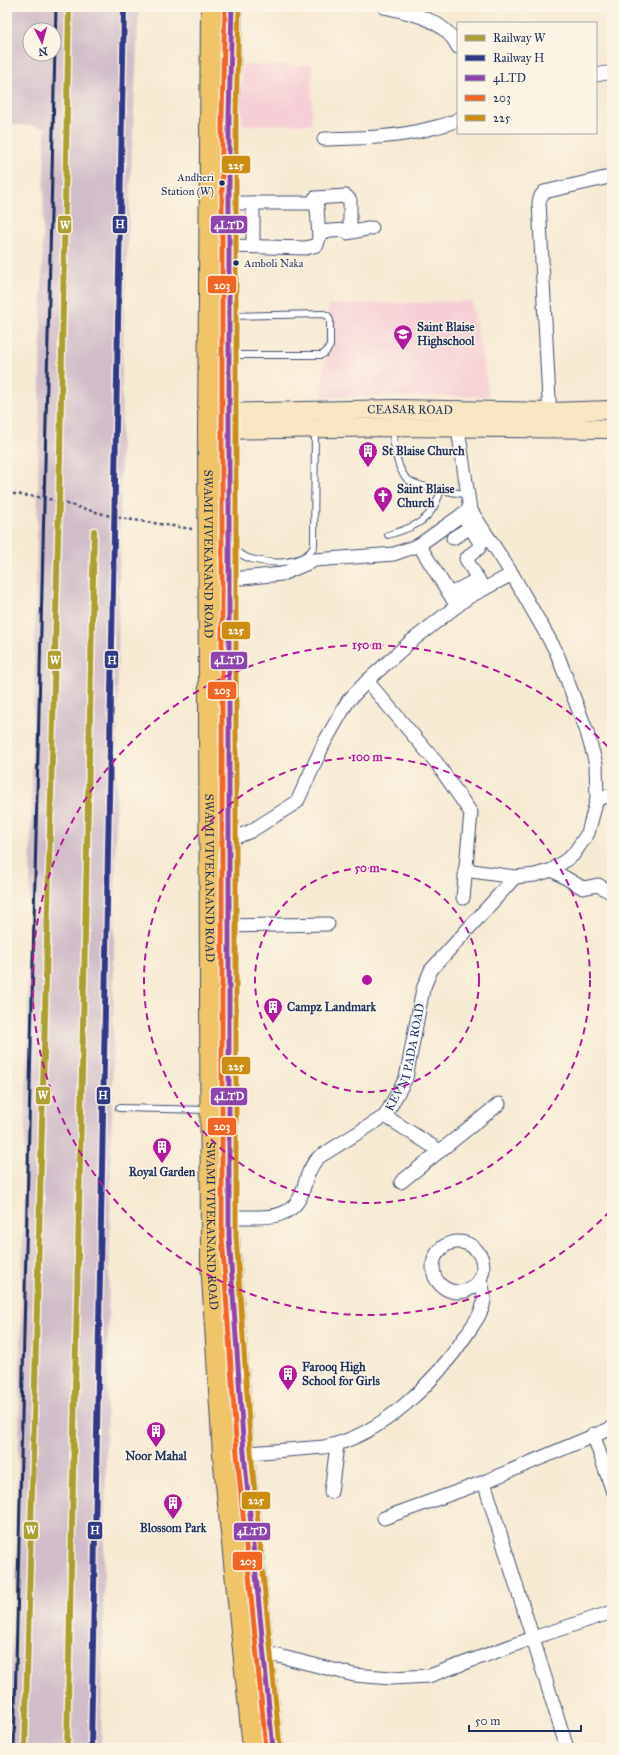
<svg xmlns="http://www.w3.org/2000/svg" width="619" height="1755" viewBox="0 0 619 1755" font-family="'IM FELL Great Primer',serif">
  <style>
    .built { fill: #f6cfd6 }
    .industrial { fill: #d1bdc9; fill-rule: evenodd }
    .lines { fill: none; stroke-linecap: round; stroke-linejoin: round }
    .service-casing { stroke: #3c4b70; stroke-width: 8 }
    .minor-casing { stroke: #3c4b70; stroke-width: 15 }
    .secondary-casing { stroke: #3c4b70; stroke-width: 20 }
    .primary-casing { stroke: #3c4b70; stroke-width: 22 }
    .path { stroke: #3c4b70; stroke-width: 2.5; stroke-dasharray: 3 3; stroke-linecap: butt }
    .service { stroke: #fff; stroke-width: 6 }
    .minor { stroke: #fff; stroke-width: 13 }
    .secondary { stroke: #f9e7c3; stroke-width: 18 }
    .primary { stroke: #f0c469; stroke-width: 20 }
    .rail { stroke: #1b2f5e; stroke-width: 3 }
    .bus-1-casing { stroke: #fcf5e5; stroke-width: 8 }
    .bus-2-casing { stroke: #fcf5e5; stroke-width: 8 }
    .bus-3-casing { stroke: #fcf5e5; stroke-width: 8 }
    .bus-1 { stroke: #8e44ad; stroke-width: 5 }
    .bus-2 { stroke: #f26522; stroke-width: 5 }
    .bus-3 { stroke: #cb8e13; stroke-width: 5 }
    .rail-1-casing { stroke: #fcf5e5; stroke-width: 9 }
    .rail-2-casing { stroke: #fcf5e5; stroke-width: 9 }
    .rail-1 { stroke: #ad9f32; stroke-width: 6 }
    .rail-2 { stroke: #303888; stroke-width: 6 }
    .ring { fill: none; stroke: #b5179e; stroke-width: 2; stroke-dasharray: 7 5 }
    .bus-dot { fill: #1b2f5e; stroke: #fcf5e5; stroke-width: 1.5 }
    .labels { text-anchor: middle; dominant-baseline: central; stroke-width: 3; stroke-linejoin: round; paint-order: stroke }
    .bus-label { font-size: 11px; fill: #1b2f5e; stroke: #fcf5e5; text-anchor: end }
    .poi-label { font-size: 12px; font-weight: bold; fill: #1b2f5e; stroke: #fcf5e5; text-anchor: start }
    .street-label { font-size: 12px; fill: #1b2f5e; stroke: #fcf5e5 }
    .centre { fill: #b5179e; stroke: #fcf5e5; stroke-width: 2 }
    .ring-label { font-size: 12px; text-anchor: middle; font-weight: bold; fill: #b5179e; stroke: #fcf5e5; stroke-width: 3; stroke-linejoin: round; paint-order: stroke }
    .line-badge { stroke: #fcf5e5; stroke-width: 1.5 }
    .badge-label { font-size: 11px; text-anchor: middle; font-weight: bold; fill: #fff }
  </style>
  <rect width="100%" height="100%" fill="#fcf5e5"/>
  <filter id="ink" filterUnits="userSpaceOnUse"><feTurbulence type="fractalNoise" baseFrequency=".025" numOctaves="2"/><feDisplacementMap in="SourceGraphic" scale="8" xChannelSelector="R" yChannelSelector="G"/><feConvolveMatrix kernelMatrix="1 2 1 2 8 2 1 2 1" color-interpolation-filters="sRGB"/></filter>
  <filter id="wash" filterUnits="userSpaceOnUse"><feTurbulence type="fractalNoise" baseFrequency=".012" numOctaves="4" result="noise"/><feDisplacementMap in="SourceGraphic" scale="16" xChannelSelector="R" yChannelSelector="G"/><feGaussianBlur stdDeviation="0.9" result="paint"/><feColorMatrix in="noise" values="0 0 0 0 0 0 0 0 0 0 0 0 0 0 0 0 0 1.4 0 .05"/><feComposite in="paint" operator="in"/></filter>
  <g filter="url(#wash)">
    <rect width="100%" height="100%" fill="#f7ead3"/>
    <path class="built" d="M 242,65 L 312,65 L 312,124 L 242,125 Z
      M 472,301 L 489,396 L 322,397 L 329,305 Z"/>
    <path class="industrial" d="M 12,7 L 139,7 L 122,358 L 112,1109 L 101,1748 L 7,1748 L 16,1578 L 45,127 L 10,124 ZM 30,30 L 54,30 L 54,54 L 30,54 Z"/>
  </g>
  <g filter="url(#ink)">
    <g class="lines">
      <g class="service-casing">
        <path id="service" d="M 231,316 L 324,314 L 328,316 L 330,320 L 330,346 L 325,353 L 321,355 L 231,355
          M 393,429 C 393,443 397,474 410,481 C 421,488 454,492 468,495
          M 388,535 C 416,527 433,520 441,489
          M 232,549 C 238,553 245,557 251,559 C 269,564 305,566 314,546 L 315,431
          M 119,1108 L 209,1110"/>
      </g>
      <g class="minor-casing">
        <g id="minor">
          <path d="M 384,7 C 411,13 445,19 458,47"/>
          <path d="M 596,75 L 612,72"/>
          <path d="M 324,139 C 361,138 396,138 432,128 C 440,126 451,124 458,119"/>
          <path d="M 229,203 L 312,203 L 317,207 L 319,238 L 317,245 L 306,248 L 229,246"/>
          <path d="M 312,203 L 315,198 L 346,196 L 350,200 L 350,227 L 345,230 L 319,232"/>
          <path d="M 345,230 L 348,233 L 372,228"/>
          <path d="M 253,246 L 253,203"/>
          <path d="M 458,420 L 458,429 L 470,509 L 512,574 L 556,651 L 587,732 L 596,764 L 597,799 L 588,833 L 573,855 L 552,870 L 535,875 L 515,877 L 465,870"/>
          <path d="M 550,420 L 539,202 L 541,196 L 544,192 L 605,178"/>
          <path d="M 462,514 L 480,543 L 479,548 L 470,555"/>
          <path d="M 453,538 L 471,527"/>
          <path d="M 419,545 L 457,606"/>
          <path d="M 466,559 L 484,589"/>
          <path d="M 242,578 L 282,574 L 315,560 L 394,554 L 419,545 L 470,509"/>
          <path d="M 450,594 L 478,579"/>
          <path d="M 367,681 L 436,762 L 471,813 L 463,898"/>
          <path d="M 597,799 L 612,795"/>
          <path d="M 229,840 L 251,831 L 297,802 L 324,743 L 348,701 L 367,681 L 409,643 L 467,598 L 512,574"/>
          <path d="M 552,870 L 583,888 L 598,885 L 612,893"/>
          <path d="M 229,926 L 328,924"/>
          <path d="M 385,1116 L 440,1151"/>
          <path d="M 401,1182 L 499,1104"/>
          <path id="s1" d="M 230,1217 C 258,1216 293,1224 303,1190 C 307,1177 309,1167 319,1157 L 385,1116 L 406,1078 L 423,989 L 431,970 L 515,877"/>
          <circle cx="458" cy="1267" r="25"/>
          <path d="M 593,1434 L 612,1489"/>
          <path d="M 223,1455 L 324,1447 C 382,1436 436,1381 467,1334 C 474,1323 482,1314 484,1301 C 485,1294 482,1287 480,1280"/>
          <path d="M 484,1482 L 567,1748"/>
          <path d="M 331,1492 L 337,1445"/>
          <path d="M 384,1518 L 484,1482 L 612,1428"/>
          <path d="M 258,1652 L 263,1652 L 354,1675 L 391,1678 L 429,1676 L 533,1638 L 612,1612"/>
        </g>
      </g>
      <g class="secondary-casing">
        <g id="secondary">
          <path id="s2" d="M 215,413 L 395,409 L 549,412 L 612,410"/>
          <path d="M 215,430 L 393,427 L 612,429"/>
        </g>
      </g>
      <g class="primary-casing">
        <g id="primary">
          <path id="s3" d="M 211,7 L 208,430 L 211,1262 L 223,1455 L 253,1748"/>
          <path d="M 232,7 L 229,115 L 228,535 L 229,1236 L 244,1453 L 273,1748"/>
        </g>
      </g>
      <path class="path" d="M 7,493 L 45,498 L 114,517 L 192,529"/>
      <use href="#service" class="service"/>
      <use href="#minor" class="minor"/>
      <use href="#secondary" class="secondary"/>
      <use href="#primary" class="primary"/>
      <path class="rail" d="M 14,1748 L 56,7"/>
      <g class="bus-1-casing">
        <path id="bus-1" d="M 232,7 L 229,115 L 229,1236 L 244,1453 L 273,1748"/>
      </g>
      <g class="bus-2-casing">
        <path id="bus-2" d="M 225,7 L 222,115 L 222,1236 L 237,1454 L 266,1748"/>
      </g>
      <g class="bus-3-casing">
        <path id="bus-3" d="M 239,7 L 236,115 L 236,1236 L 251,1452 L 280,1747"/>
      </g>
      <use href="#bus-1" class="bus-1"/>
      <use href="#bus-2" class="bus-2"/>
      <use href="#bus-3" class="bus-3"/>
      <g class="rail-1-casing">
        <path id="rail-1" d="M 25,1748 L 59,502 L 69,7
          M 67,1748 L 94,531"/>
      </g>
      <g class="rail-2-casing">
        <path id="rail-2" d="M 91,1748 L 124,7"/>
      </g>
      <use href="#rail-1" class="rail-1"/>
      <use href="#rail-2" class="rail-2"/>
    </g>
  </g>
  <g class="ring">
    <circle cx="367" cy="980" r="112"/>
    <circle cx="367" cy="980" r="223"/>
    <path d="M610 1211A335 335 0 1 1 610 749"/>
  </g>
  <defs>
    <g id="school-pin" transform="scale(1)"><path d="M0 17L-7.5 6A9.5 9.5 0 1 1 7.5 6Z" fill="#b5179e" stroke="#fcf5e5"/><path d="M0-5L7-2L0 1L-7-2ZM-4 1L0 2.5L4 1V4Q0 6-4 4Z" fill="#fff"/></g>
    <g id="building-pin" transform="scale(1)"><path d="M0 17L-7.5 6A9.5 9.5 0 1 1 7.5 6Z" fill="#b5179e" stroke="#fcf5e5"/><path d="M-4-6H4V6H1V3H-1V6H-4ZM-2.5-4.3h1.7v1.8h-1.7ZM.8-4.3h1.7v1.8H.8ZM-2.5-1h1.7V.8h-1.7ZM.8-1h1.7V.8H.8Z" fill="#fff"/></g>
    <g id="church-pin" transform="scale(1)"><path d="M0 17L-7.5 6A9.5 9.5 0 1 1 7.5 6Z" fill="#b5179e" stroke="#fcf5e5"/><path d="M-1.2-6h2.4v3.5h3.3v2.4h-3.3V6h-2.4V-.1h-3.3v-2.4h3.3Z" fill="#fff"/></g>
  </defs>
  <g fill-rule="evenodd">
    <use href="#school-pin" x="403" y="334"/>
    <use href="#building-pin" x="368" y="451"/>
    <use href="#church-pin" x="383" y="496"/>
    <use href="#building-pin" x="273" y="1007"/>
    <use href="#building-pin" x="162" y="1147"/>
    <use href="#building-pin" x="288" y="1374"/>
    <use href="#building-pin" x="156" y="1431"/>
    <use href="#building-pin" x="173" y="1503"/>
  </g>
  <g class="bus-dot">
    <circle cx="222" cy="183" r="3.5"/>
    <circle cx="236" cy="263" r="3.5"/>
  </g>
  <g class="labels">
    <g class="bus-label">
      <text x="214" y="177">Andheri<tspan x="214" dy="14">Station (W)</tspan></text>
      <text x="244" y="263" text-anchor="start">Amboli Naka</text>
    </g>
    <g class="poi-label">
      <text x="417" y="327">Saint Blaise<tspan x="417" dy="14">Highschool</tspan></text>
      <text x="382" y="451">St Blaise Church</text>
      <text x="397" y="489">Saint Blaise<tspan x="397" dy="14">Church</tspan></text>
      <text x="287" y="1007">Campz Landmark</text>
      <text x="162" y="1172" text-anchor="middle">Royal Garden</text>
      <text x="302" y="1367">Farooq High<tspan x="302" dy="14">School for Girls</tspan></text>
      <text x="156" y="1456" text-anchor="middle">Noor Mahal</text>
      <text x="173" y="1528" text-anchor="middle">Blossom Park</text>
    </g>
    <g class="street-label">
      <text stroke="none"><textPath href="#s2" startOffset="195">CEASAR ROAD</textPath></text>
      <text stroke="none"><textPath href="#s3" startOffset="547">SWAMI VIVEKANAND ROAD</textPath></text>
      <text stroke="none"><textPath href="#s3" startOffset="871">SWAMI VIVEKANAND ROAD</textPath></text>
      <text stroke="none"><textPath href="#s1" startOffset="263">KEVNI PADA ROAD</textPath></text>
      <text stroke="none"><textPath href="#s3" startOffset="1219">SWAMI VIVEKANAND ROAD</textPath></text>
    </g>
  </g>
  <circle cx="367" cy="980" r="6" class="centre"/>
  <g class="ring-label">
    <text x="367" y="649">150 m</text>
    <text x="367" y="761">100 m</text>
    <text x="367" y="872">50 m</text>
  </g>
  <g class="line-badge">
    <rect x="221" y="155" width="30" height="19" rx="4" fill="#cb8e13"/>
    <rect x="112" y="215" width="16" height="19" rx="4" fill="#303888"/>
    <rect x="57" y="215" width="15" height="19" rx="4" fill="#ad9f32"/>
    <rect x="210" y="215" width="38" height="19" rx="4" fill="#8e44ad"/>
    <rect x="207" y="275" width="30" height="19" rx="4" fill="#f26522"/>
    <rect x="221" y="621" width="30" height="19" rx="4" fill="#cb8e13"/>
    <rect x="104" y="650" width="15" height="19" rx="4" fill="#303888"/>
    <rect x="47" y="650" width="15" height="20" rx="4" fill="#ad9f32"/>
    <rect x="210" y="651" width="38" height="19" rx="4" fill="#8e44ad"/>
    <rect x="207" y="681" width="30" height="19" rx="4" fill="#f26522"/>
    <rect x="221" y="1056" width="30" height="19" rx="4" fill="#cb8e13"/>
    <rect x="96" y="1086" width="15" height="19" rx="4" fill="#303888"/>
    <rect x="35" y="1086" width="16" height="19" rx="4" fill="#ad9f32"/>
    <rect x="210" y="1087" width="38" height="19" rx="4" fill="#8e44ad"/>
    <rect x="207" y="1117" width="30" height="19" rx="4" fill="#f26522"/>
    <rect x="241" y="1491" width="30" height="19" rx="4" fill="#cb8e13"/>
    <rect x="87" y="1521" width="16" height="19" rx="4" fill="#303888"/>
    <rect x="23" y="1521" width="16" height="19" rx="4" fill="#ad9f32"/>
    <rect x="233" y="1522" width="38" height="19" rx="4" fill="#8e44ad"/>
    <rect x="232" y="1551" width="31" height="20" rx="4" fill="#f26522"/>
  </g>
  <g class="badge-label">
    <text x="236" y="169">225</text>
    <text x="120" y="228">H</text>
    <text x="65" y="229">W</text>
    <text x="229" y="229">4LTD</text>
    <text x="222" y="289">203</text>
    <text x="236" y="634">225</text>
    <text x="112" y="664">H</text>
    <text x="55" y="664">W</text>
    <text x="229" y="664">4LTD</text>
    <text x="222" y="694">203</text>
    <text x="236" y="1070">225</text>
    <text x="103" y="1099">H</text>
    <text x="43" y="1099">W</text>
    <text x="229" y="1100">4LTD</text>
    <text x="222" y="1130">203</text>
    <text x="256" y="1504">225</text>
    <text x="95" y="1534">H</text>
    <text x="31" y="1534">W</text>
    <text x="252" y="1535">4LTD</text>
    <text x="248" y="1565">203</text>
  </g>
  <rect width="619" height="1755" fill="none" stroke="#fcf5e5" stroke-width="24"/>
  <rect x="457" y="22" width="140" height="112" fill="#fcf5e5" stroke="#a2a6af"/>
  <rect x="465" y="35" width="20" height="6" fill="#ad9f32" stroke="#a2a6af"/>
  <text x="493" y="42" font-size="12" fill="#1b2f5e">Railway W</text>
  <rect x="465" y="55" width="20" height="6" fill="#303888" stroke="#a2a6af"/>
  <text x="493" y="62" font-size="12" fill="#1b2f5e">Railway H</text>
  <rect x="465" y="75" width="20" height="6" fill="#8e44ad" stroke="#a2a6af"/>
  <text x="493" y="82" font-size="12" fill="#1b2f5e">4LTD</text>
  <rect x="465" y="95" width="20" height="6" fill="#f26522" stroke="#a2a6af"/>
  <text x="493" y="102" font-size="12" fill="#1b2f5e">203</text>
  <rect x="465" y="115" width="20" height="6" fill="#cb8e13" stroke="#a2a6af"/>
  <text x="493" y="122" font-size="12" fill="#1b2f5e">225</text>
  <g transform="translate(42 42) rotate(174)"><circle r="19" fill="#fcf5e5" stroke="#a2a6af"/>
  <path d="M0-3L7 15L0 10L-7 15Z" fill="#b5179e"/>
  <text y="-6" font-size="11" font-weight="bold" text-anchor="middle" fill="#1b2f5e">N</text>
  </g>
  <path d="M469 1725v6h112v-6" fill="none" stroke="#1b2f5e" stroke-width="2"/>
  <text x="475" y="1725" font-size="12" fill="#1b2f5e" stroke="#fcf5e5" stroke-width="3" paint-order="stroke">50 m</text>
</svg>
